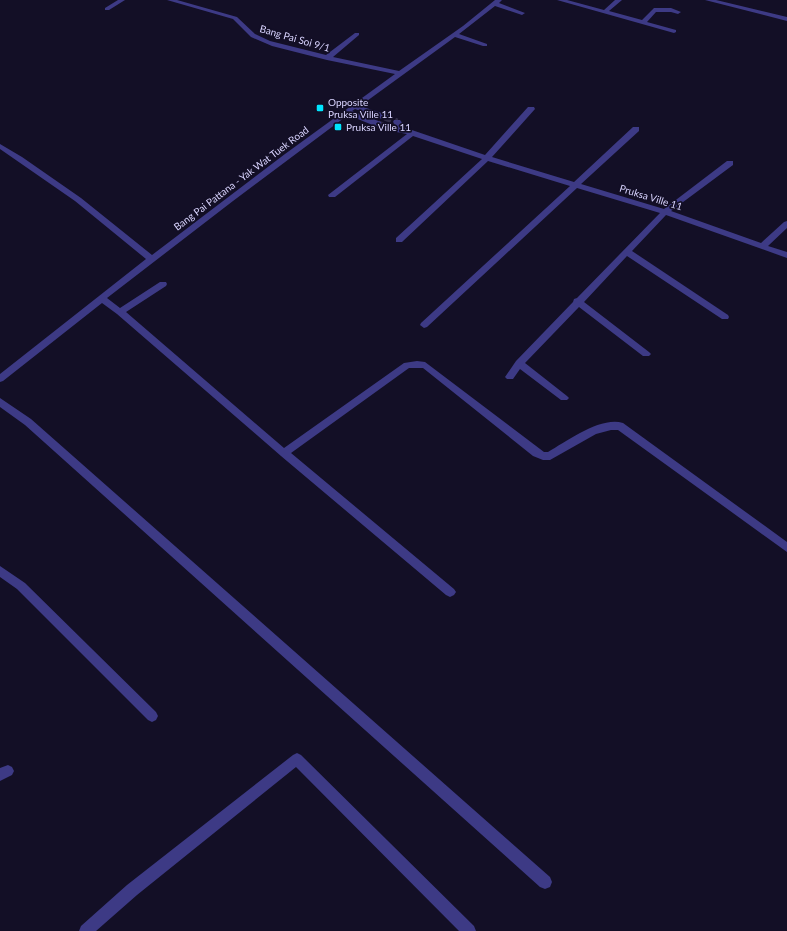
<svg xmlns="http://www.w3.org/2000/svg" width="787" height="931" viewBox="0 0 787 931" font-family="Lato,sans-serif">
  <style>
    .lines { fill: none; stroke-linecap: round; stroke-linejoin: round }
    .minor-tunnel { stroke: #312d47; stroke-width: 7; stroke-dasharray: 7 3.5; stroke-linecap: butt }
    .minor { fill: #3d3a85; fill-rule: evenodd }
    .poi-dot { fill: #00e5ff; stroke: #130f26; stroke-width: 1.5 }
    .labels { text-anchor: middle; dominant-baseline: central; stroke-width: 3.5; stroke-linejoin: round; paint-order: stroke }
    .far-street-label { font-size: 10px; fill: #d9d4ff; stroke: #130f26 }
    .far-poi-label { font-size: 10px; fill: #d9d4ff; stroke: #130f26; text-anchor: start }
  </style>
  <rect width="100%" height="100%" fill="#130f26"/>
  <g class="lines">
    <path class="minor-tunnel" d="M 385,117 L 397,122
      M 378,124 L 389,128"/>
    <path class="minor" d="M 118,0 L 125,0 L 109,10 L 105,10 L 105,8 Z
      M 167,0 L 177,0 L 237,17 L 255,34 L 270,41 L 326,55 L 355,33 L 359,33 L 359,35 L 333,57 L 399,71 L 463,26 L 495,0 L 502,0 L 499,3 L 525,13 L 522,15 L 495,6 L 459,34 L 487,44 L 487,46 L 483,46 L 455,37 L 360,106 L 388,115 L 388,119 L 382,119 L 355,109 L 352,111 L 381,122 L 381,126 L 375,126 L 348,115 L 233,201 L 107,298 L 120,308 L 160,282 L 166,282 L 167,284 L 166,286 L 126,312 L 284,448 L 404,363 L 417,361 L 425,362 L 544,452 L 548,452 C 567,441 601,416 623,423 L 787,542 L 787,552 L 618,430 L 611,430 L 596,434 L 550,460 L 543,460 L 533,456 L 423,368 L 409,368 L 291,453 L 454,589 L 456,592 L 454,595 L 450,597 L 446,595 L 281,456 L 117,314 L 102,303 L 3,381 L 0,382 L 0,374 L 146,259 L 75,201 L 0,149 L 0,144 L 22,157 L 81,198 L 152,255 L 285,154 L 395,74 L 327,60 L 272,46 L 251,37 L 233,19 Z
      M 557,0 L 567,0 L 604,10 L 615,0 L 622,0 L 609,11 L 642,20 L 654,8 L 671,8 L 681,12 L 678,14 L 671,12 L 656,12 L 647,22 L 676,30 L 676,32 L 674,33 Z
      M 705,0 L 716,0 L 787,17 L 787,21 Z
      M 528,107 L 534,107 L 535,109 L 492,157 L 574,182 L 633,127 L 639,127 L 639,131 L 581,184 L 664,209 L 727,161 L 733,161 L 733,165 L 671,211 L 761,243 L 784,222 L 787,221 L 787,228 L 768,246 L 787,252 L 787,258 L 666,215 L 632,251 L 728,315 L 729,317 L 728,319 L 722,319 L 627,256 L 584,302 L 649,352 L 651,354 L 649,356 L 643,356 L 579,307 L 525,363 L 567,396 L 569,398 L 567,400 L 561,400 L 520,369 L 513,379 L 507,379 L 505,377 L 516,361 L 573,302 L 574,299 L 577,298 L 660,213 L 577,188 L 427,327 L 424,328 L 420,325 L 421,323 L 570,186 L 488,161 L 402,242 L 396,242 L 396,238 L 482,159 L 413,136 L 335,197 L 329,197 L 328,195 L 407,134 L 386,130 L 385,128 L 389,126 L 397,127 L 393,122 L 394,120 L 400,120 L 406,128 L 485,155 Z
      M 0,398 L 31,419 L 550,877 L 552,882 L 550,887 L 545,889 L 540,887 L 25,425 L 0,407 Z
      M 0,566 L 25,583 L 156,712 L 158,716 L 156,720 L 152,722 L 148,720 L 17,589 L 0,577 Z
      M 297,753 L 301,755 L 474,926 L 476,931 L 459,931 L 296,767 L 137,895 L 96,931 L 79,931 L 81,926 L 127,885 L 293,755 Z
      M 8,765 L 12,767 L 14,771 L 12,775 L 0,781 L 0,768 Z"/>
  </g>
  <g class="poi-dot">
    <rect x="316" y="104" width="8" height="8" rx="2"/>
    <rect x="334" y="123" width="8" height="8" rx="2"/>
  </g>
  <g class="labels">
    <g class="far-street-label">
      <text transform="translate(295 38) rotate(16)">Bang Pai Soi 9/1</text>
      <text transform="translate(241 178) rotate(-37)">Bang Pai Pattana - Yak Wat Tuek Road</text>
      <text transform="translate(651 197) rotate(17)">Pruksa Ville 11</text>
    </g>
    <g class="far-poi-label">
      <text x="328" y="102">Opposite<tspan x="328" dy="12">Pruksa Ville 11</tspan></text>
      <text x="346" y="127">Pruksa Ville 11</text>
    </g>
  </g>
</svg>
